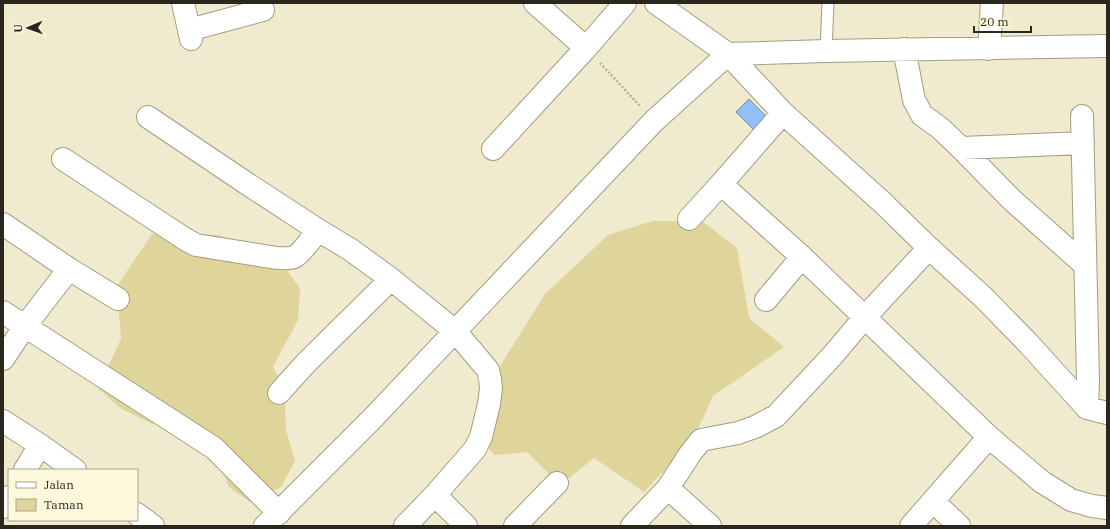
<svg xmlns="http://www.w3.org/2000/svg" width="1110" height="529" viewBox="0 0 1110 529" font-family="'IBM Plex Serif',serif">
  <style>
    .green { fill: #dfd49a }
    .building { fill: #91bff8; stroke: #7c8da1 }
    .lines { fill: none; stroke-linecap: round; stroke-linejoin: round }
    .service-casing { stroke: #a29d83; stroke-width: 13 }
    .minor-casing { stroke: #a29d83; stroke-width: 24 }
    .path { stroke: #b4af9a; stroke-width: 2.5; stroke-dasharray: 2 2; stroke-linecap: butt }
    .service { stroke: #fff; stroke-width: 11 }
    .minor { stroke: #fff; stroke-width: 22 }
  </style>
  <rect width="100%" height="100%" fill="#f0eacf"/>
  <path class="green" d="M 653,221 L 702,221 L 737,248 L 749,318 L 784,347 L 713,396 L 693,440 L 644,492 L 594,458 L 560,485 L 527,452 L 494,455 L 484,442 L 499,368 L 545,294 L 608,235 Z
    M 152,234 L 219,235 L 280,261 L 300,288 L 298,320 L 273,367 L 284,387 L 286,430 L 295,461 L 281,487 L 250,502 L 229,487 L 208,432 L 178,415 L 152,424 L 120,408 L 98,388 L 121,339 L 117,286 Z"/>
  <path class="building" d="M 749,99 L 768,118 L 755,131 L 736,112 Z"/>
  <g class="lines">
    <g class="service-casing">
      <path id="service" d="M 826,51 L 828,3"/>
    </g>
    <g class="minor-casing">
      <path id="minor" d="M 183,3 L 191,39
        M 535,3 L 586,48
        M 656,3 L 728,54 L 783,113 L 883,203 L 929,248 L 983,297 L 1027,342 L 1087,408 L 1107,413
        M 189,30 L 263,10
        M 904,49 L 914,100 L 922,115 L 940,128 L 961,148 L 1012,200 L 1085,265
        M 989,49 L 992,3
        M 783,113 L 721,184 L 802,257 L 989,437 L 1042,482 L 1071,500 L 1092,506 L 1107,508
        M 1082,116 L 1088,380 L 1087,408
        M 148,117 L 246,183 L 318,230 L 351,250 L 391,279 L 455,331 L 488,370 L 490,379 L 491,388 L 489,404 L 481,437 L 475,449 L 435,495 L 405,526
        M 961,148 L 1083,143
        M 493,149 L 586,48 L 625,3
        M 63,159 L 185,239 L 196,245 L 277,258 C 283,258 289,259 294,257 C 301,254 313,237 318,230
        M 689,219 L 721,184
        M 3,224 L 69,269 L 118,299
        M 766,300 L 802,257
        M 3,312 L 214,448 L 279,513
        M 3,359 L 25,326 L 69,269
        M 279,393 L 306,363 L 391,279
        M 3,421 L 40,445 L 75,470
        M 25,470 L 40,445
        M 668,488 L 710,526
        M 435,495 L 466,526
        M 933,501 L 959,526
        M 3,507 L 9,497
        M 137,514 L 153,526
        M 265,526 L 371,420 L 654,121 L 728,54 L 826,51 L 1107,46
        M 515,526 L 557,483
        M 632,526 L 668,488 L 690,454 L 701,440 L 738,433 L 755,427 L 776,416 L 833,355 L 864,318 L 929,248
        M 911,526 L 989,437"/>
    </g>
    <path class="path" d="M 600,63 L 640,106"/>
    <use href="#service" class="service"/>
    <use href="#minor" class="minor"/>
  </g>
  <rect width="1110" height="529" fill="none" stroke="#2a281e" stroke-width="8"/>
  <rect x="8" y="469" width="130" height="52" fill="#fdf8dc" stroke="#a9a590"/>
  <rect x="16" y="482" width="20" height="6" fill="#ffffff" stroke="#a9a590"/>
  <text x="44" y="489" font-size="12" fill="#2a281e">Jalan</text>
  <rect x="16" y="499" width="20" height="12" fill="#dfd49a" stroke="#a9a590"/>
  <text x="44" y="509" font-size="12" fill="#2a281e">Taman</text>
  <g transform="translate(28 28) rotate(268)" stroke="#fdf8dc" stroke-width="3" paint-order="stroke">
  <path d="M0-3L7 15L0 10L-7 15Z" fill="#2a281e"/>
  <text y="-6" font-size="11" font-weight="bold" text-anchor="middle" fill="#2a281e">U</text>
  </g>
  <path d="M974 26v6h57v-6" fill="none" stroke="#2a281e" stroke-width="2"/>
  <text x="980" y="26" font-size="12" fill="#2a281e" stroke="#fdf8dc" stroke-width="3" paint-order="stroke">20 m</text>
</svg>
